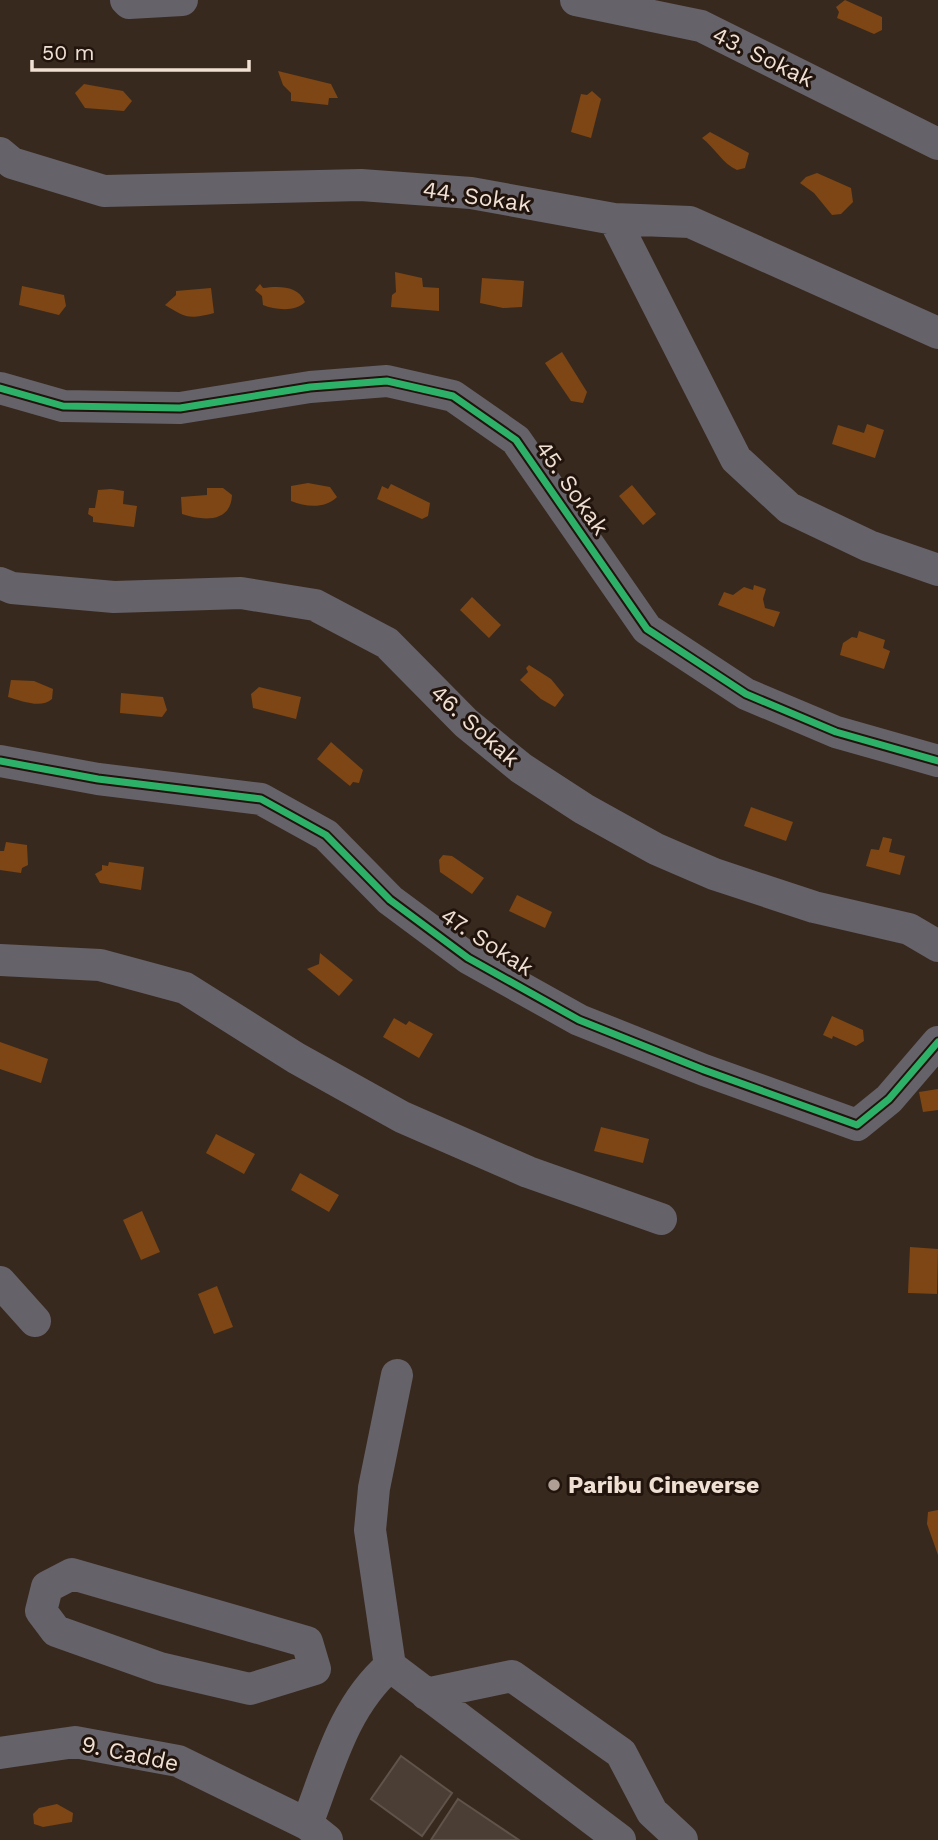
<svg xmlns="http://www.w3.org/2000/svg" width="938" height="1840" viewBox="0 0 938 1840" font-family="'Work Sans',sans-serif">
  <style>
    .water { fill: #7d4614 }
    .building { fill: #4a3e35; stroke: #60534a; stroke-width: 2 }
    .lines { fill: none; stroke-linecap: round; stroke-linejoin: round }
    .minor { stroke: #66626a; stroke-width: 32 }
    .cycleway-casing { stroke: #20140c; stroke-width: 11 }
    .cycleway { stroke: #2db169; stroke-width: 7 }
    .poi-dot { fill: #b09f94; stroke: #20140c; stroke-width: 2.5 }
    .labels { text-anchor: middle; dominant-baseline: central; stroke-width: 6; stroke-linejoin: round; paint-order: stroke }
    .street-label { font-size: 23px; fill: #f0dfd3; stroke: #20140c }
    .poi-label { font-size: 23px; font-weight: bold; fill: #f0dfd3; stroke: #20140c; text-anchor: start }
  </style>
  <rect width="100%" height="100%" fill="#38291e"/>
  <path class="water" d="M 845,0 L 882,17 L 882,30 L 874,34 L 837,18 L 839,12 L 836,7 Z
    M 278,71 L 331,84 L 338,98 L 329,98 L 328,105 L 291,101 L 291,93 L 283,85 Z
    M 84,84 L 123,91 L 132,101 L 124,111 L 85,108 L 75,93 Z
    M 592,91 L 601,99 L 591,138 L 571,132 L 581,94 L 587,95 Z
    M 710,132 L 749,153 L 745,168 L 737,170 C 723,164 715,148 702,138 Z
    M 817,173 L 851,188 L 853,202 L 841,214 L 832,215 L 814,193 L 800,183 L 806,177 Z
    M 395,272 L 422,278 L 423,287 L 439,288 L 439,311 L 391,307 L 392,295 L 396,292 Z
    M 482,278 L 524,281 L 522,307 L 503,308 L 480,303 Z
    M 260,284 L 263,288 C 278,286 298,285 305,302 C 296,312 275,310 263,305 L 262,296 L 255,290 Z
    M 22,286 L 64,295 L 66,306 L 59,315 L 19,305 Z
    M 211,288 L 214,313 C 187,320 185,317 165,305 L 176,295 L 176,291 Z
    M 562,352 L 587,392 L 583,403 L 571,401 L 545,363 Z
    M 867,424 L 884,430 L 875,458 L 832,444 L 838,425 L 864,433 Z
    M 308,483 L 330,487 L 337,497 C 325,509 306,507 291,501 L 291,486 Z
    M 391,484 L 430,503 L 428,516 L 422,519 L 377,499 L 382,486 L 388,489 Z
    M 632,485 L 656,514 L 643,525 L 619,496 Z
    M 207,488 L 223,488 L 232,495 C 231,523 203,521 182,514 L 181,497 L 207,495 Z
    M 111,489 L 124,491 L 123,504 L 137,506 L 134,527 L 93,522 L 93,517 L 88,514 L 89,508 L 95,508 L 98,490 Z
    M 754,585 L 766,589 L 763,599 L 765,608 L 780,612 L 774,627 L 718,605 L 724,592 L 733,595 L 744,587 L 753,590 Z
    M 472,597 L 501,625 L 489,638 L 460,610 Z
    M 859,631 L 885,640 L 883,648 L 890,651 L 884,669 L 840,655 L 843,643 L 852,637 L 857,638 Z
    M 529,665 L 551,679 L 564,695 L 555,707 L 541,699 L 520,680 L 528,672 L 526,668 Z
    M 11,680 L 34,681 L 53,689 L 52,699 C 41,709 22,701 8,697 Z
    M 259,687 L 301,697 L 296,719 L 253,708 L 251,694 Z
    M 121,693 L 163,697 L 167,710 L 162,717 L 120,713 Z
    M 331,742 L 363,770 L 359,783 L 353,782 L 350,786 L 317,759 Z
    M 751,807 L 793,822 L 786,841 L 744,826 Z
    M 883,837 L 892,839 L 889,852 L 905,856 L 900,875 L 866,866 L 871,849 L 879,850 Z
    M 6,842 L 27,845 L 28,865 L 22,868 L 21,873 L 0,870 L 0,851 L 4,851 Z
    M 443,855 L 452,856 L 484,878 L 472,894 L 440,872 L 439,860 Z
    M 109,862 L 144,867 L 141,890 L 100,883 L 95,874 L 102,870 L 102,865 L 108,866 Z
    M 517,895 L 552,912 L 545,928 L 509,911 Z
    M 320,953 L 353,980 L 339,996 L 307,969 L 319,964 Z
    M 832,1016 L 863,1030 L 864,1041 L 856,1046 L 833,1036 L 832,1039 L 823,1035 Z
    M 394,1018 L 406,1025 L 409,1021 L 433,1034 L 419,1058 L 383,1037 Z
    M 0,1042 L 48,1059 L 41,1083 L 0,1069 Z
    M 938,1089 L 938,1110 L 923,1112 L 919,1092 Z
    M 601,1127 L 649,1139 L 643,1163 L 594,1151 Z
    M 216,1134 L 255,1154 L 244,1174 L 206,1153 Z
    M 300,1173 L 339,1195 L 329,1212 L 291,1190 Z
    M 142,1211 L 160,1252 L 141,1260 L 123,1220 Z
    M 910,1247 L 938,1249 L 937,1294 L 908,1293 Z
    M 217,1286 L 233,1327 L 214,1334 L 198,1294 Z
    M 938,1510 L 938,1555 L 927,1524 L 928,1512 Z
    M 57,1804 L 73,1813 L 72,1822 L 43,1827 L 34,1824 L 33,1814 L 39,1808 Z"/>
  <path class="building" d="M 401,1756 L 452,1793 L 422,1836 L 371,1799 Z
    M 458,1799 L 519,1840 L 431,1840 Z"/>
  <g class="lines">
    <path class="minor" d="M 126,0 L 129,3 L 182,0
      M 576,0 L 701,26 L 938,144
      M 0,153 L 12,163 L 104,191 L 361,185 L 471,193 L 614,219 L 690,222 L 938,333
      M 614,219 L 736,459 L 789,508 L 869,546 L 938,570
      M 0,388 L 63,406 L 180,408 L 310,387 L 387,381 L 453,396 L 516,440 L 647,629 L 746,694 L 836,732 L 938,761
      M 0,583 L 12,588 L 114,597 L 241,593 L 315,605 L 387,643 L 466,723 L 521,768 L 584,809 L 656,849 L 714,874 L 814,907 L 909,929 L 938,946
      M 0,761 L 98,779 L 261,799 L 326,835 L 390,900 L 468,958 L 579,1020 L 704,1070 L 857,1125 L 889,1099 L 938,1042
      M 0,960 L 100,965 L 185,988 L 296,1058 L 402,1117 L 528,1172 L 661,1219
      M 0,1282 L 35,1321
      M 397,1375 L 374,1488 L 370,1530 L 390,1666 L 620,1840
      M 72,1574 L 307,1642 L 315,1669 L 250,1689 L 160,1668 L 56,1631 L 41,1611 L 47,1587 Z
      M 426,1694 L 512,1676 L 621,1753 L 652,1812 L 682,1840
      M 0,1753 L 75,1742 L 178,1761 L 307,1824 L 327,1840
      M 307,1824 C 329,1767 343,1707 390,1666"/>
    <g class="cycleway-casing">
      <path id="cycleway" d="M 0,388 L 63,406 L 180,408 L 310,387 L 387,381 L 453,396 L 516,440 L 647,629 L 746,694 L 836,732 L 938,761
        M 0,761 L 98,779 L 261,799 L 326,835 L 390,900 L 468,958 L 579,1020 L 704,1070 L 857,1125 L 889,1099 L 938,1042"/>
    </g>
    <use href="#cycleway" class="cycleway"/>
  </g>
  <circle class="poi-dot" cx="554" cy="1485" r="7"/>
  <g class="labels">
    <g class="street-label">
      <text transform="translate(763 57) rotate(26)">43. Sokak</text>
      <text transform="translate(477 197) rotate(8)">44. Sokak</text>
      <text transform="translate(572 488) rotate(55)">45. Sokak</text>
      <text transform="translate(475 726) rotate(42)">46. Sokak</text>
      <text transform="translate(487 942) rotate(33)">47. Sokak</text>
      <text transform="translate(130 1754) rotate(12)">9. Cadde</text>
    </g>
    <g class="poi-label">
      <text x="568" y="1485">Paribu Cineverse</text>
    </g>
  </g>
  <path d="M32 60v10h217v-10" fill="none" stroke="#f0dfd3" stroke-width="3.5"/>
  <text x="42" y="60" font-size="21" fill="#f0dfd3" stroke="#20140c" stroke-width="5" paint-order="stroke">50 m</text>
</svg>
